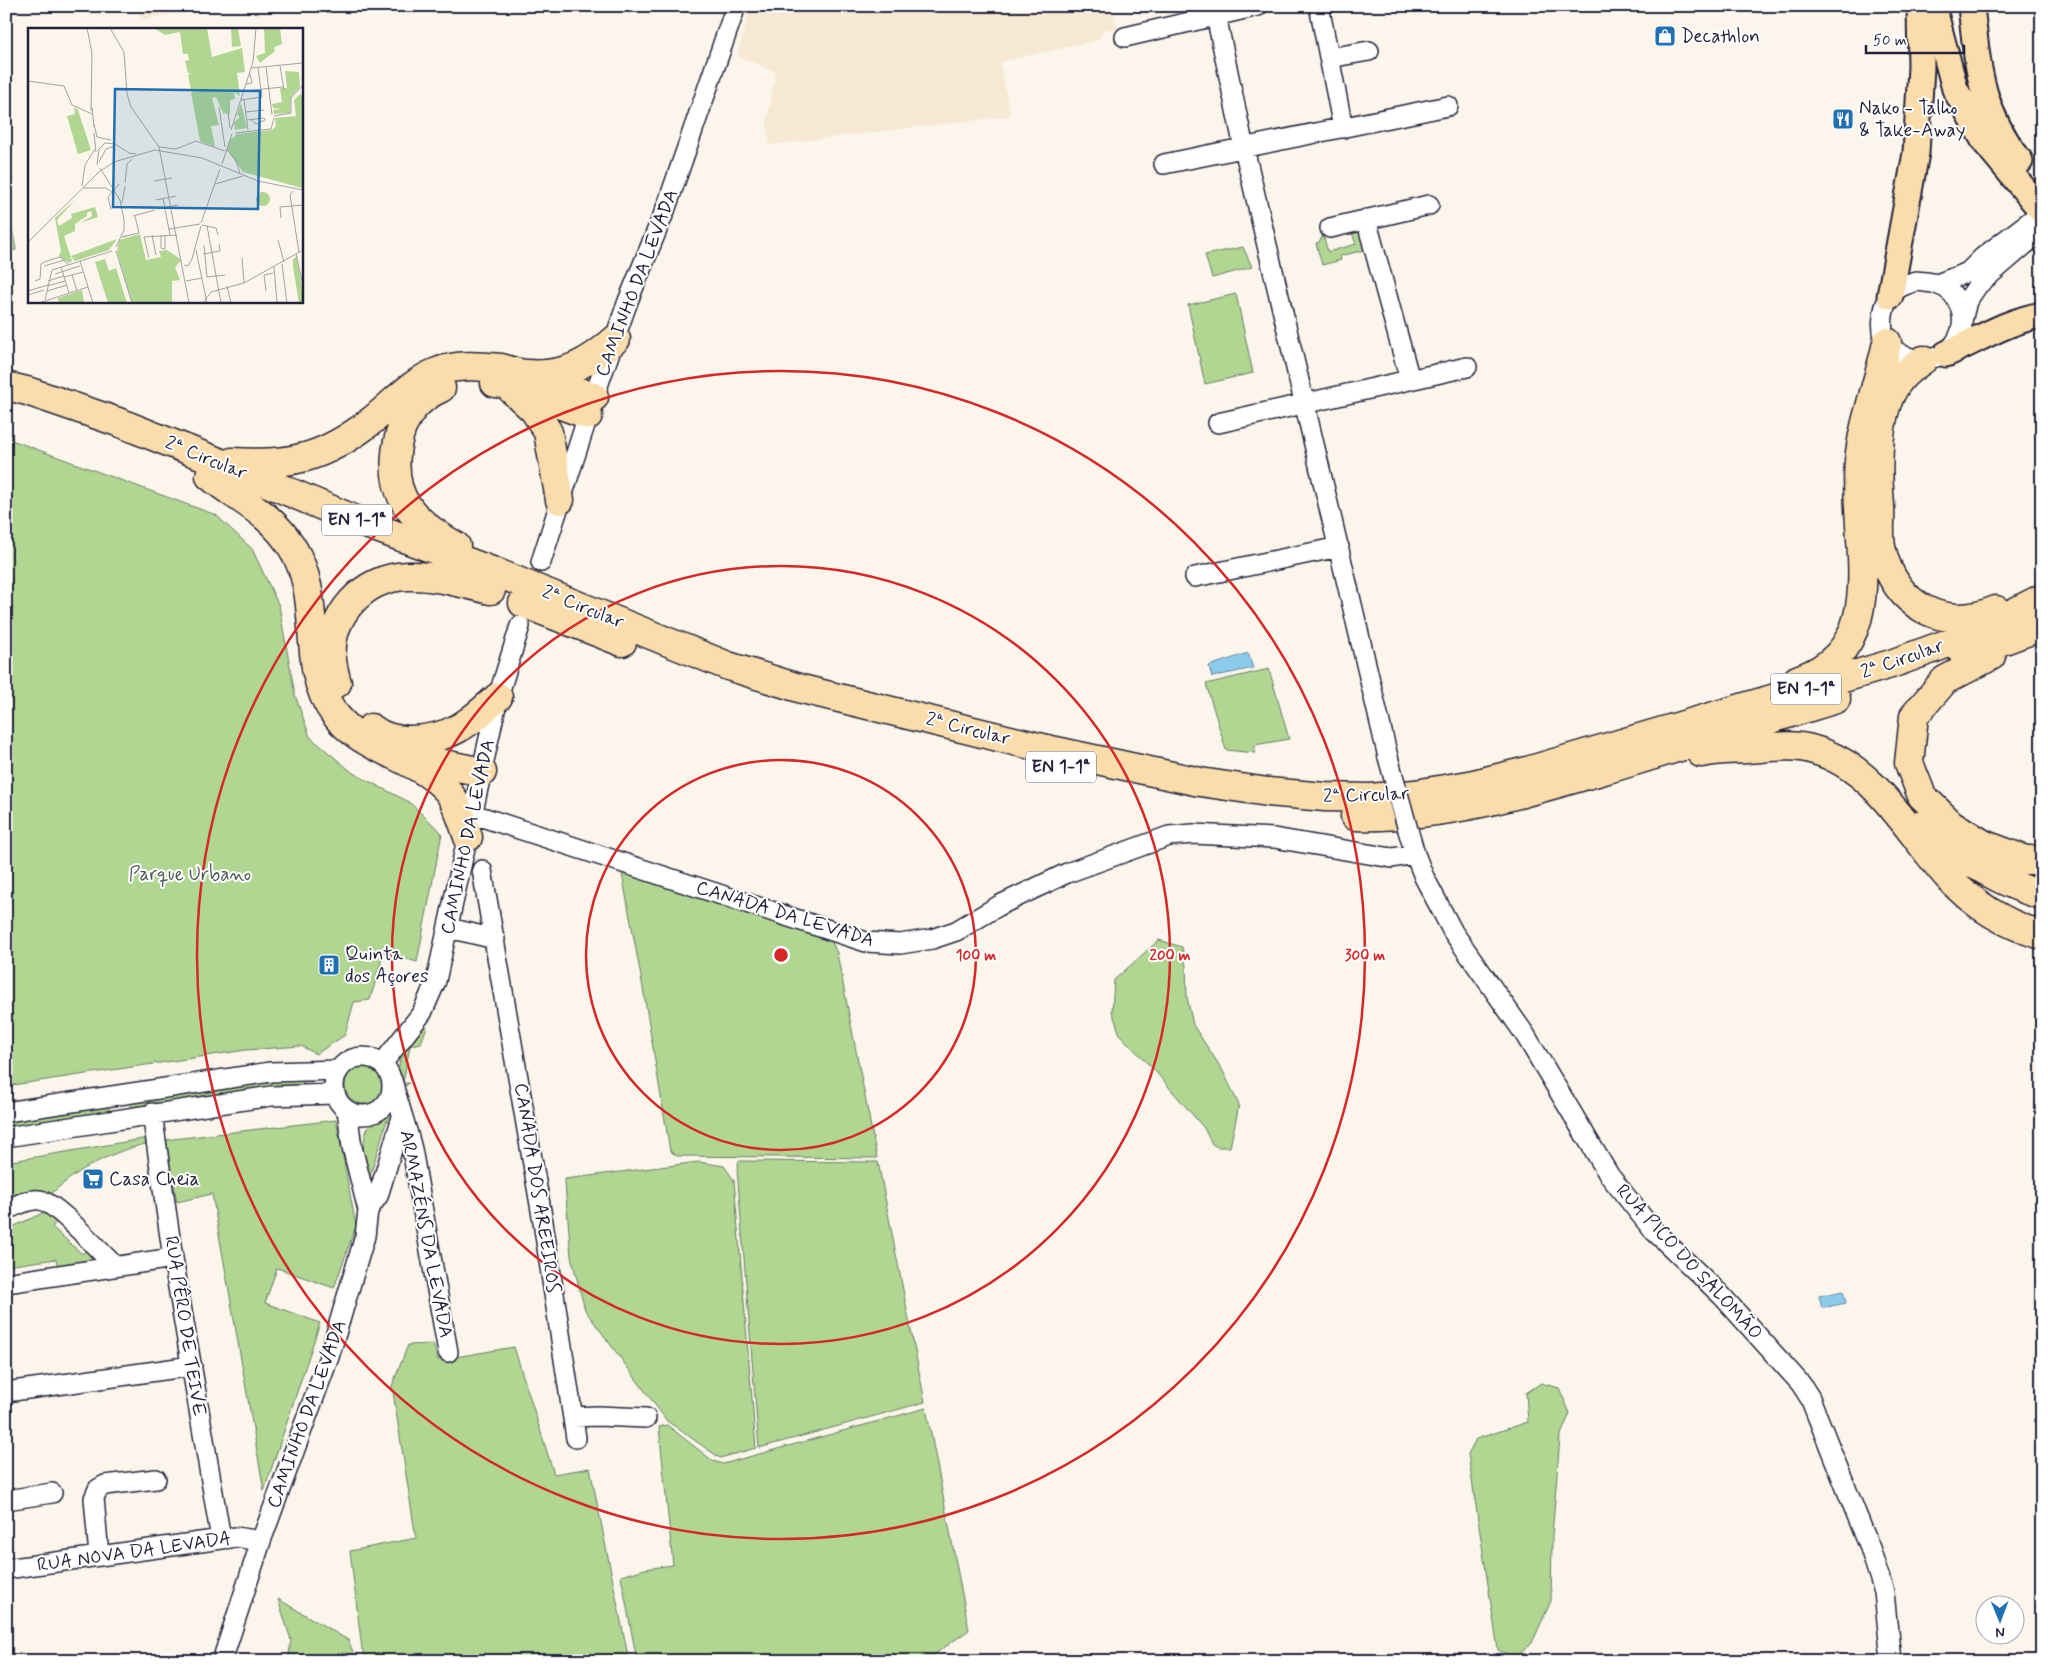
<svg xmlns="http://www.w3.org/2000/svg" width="2048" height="1667" viewBox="0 0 2048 1667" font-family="Mynerve,sans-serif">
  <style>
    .built { fill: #f6e8d3 }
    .green { fill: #b0d692; stroke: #697c66 }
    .water { fill: #8dcbed; stroke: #6287a6 }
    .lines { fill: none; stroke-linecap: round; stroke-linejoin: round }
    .minor-casing { stroke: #22223b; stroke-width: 22 }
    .major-casing { stroke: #22223b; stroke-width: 29 }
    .highway-casing { stroke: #22223b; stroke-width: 31 }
    .minor { stroke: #fff; stroke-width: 19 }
    .major { stroke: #fbddab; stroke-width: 25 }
    .highway { stroke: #fbddab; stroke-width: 28 }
    .minor-bridge-casing { stroke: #22223b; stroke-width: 22; stroke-linecap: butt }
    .minor-bridge { stroke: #fff; stroke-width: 19 }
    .ring { fill: none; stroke: #d62828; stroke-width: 2.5 }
    .labels { text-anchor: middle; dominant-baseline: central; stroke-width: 4; stroke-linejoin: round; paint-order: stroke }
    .shield { fill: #fff; stroke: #646476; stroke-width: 1 }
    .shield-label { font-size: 18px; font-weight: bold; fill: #22223b }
    .poi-label { font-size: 19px; fill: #22223b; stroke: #fff; text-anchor: start }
    .street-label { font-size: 19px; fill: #22223b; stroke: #fff }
    .park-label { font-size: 19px; fill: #4d5855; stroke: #fff }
    .inset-road { fill: none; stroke: #a4a1a5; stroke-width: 1 }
    .view { fill: #1f6fb2; fill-opacity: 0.15; stroke: #1f6fb2; stroke-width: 2.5 }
    .inset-edge { fill: none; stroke: #22223b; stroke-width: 2.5 }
    .centre { fill: #d62828; stroke: #fff; stroke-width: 2.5 }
    .ring-label { font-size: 15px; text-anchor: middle; font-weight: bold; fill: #d62828; stroke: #fff; stroke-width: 4; stroke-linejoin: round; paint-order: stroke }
  </style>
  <rect width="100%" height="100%" fill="#fbf5eb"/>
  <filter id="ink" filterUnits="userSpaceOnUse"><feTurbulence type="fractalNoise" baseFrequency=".02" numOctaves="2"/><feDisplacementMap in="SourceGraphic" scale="10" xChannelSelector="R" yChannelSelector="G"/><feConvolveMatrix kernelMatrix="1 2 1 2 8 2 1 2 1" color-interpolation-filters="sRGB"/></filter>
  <g filter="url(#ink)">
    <path class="built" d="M 139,6 L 209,6 L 141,20 Z
      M 751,6 L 1112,6 L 1117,28 L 1104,30 L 1098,40 L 1000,62 L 1010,116 L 769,145 L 767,121 L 776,72 L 737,56 Z"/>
    <path class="green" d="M 6,194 L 16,250 L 6,252 Z
      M 1359,228 L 1365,250 L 1340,256 L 1341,260 L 1322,265 L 1316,243 L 1319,242 L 1323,235 L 1328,252 L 1356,244 L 1351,230 Z
      M 1243,247 L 1252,267 L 1212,278 L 1205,255 Z
      M 1236,294 L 1253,373 L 1205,384 L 1188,305 Z
      M 6,438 L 216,515 L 252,549 L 279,606 L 295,695 L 310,737 L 353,773 L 409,802 L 442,833 L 417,962 L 384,952 L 370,1000 L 354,1002 L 345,1035 L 316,1054 L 301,1046 L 246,1050 L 6,1086 Z
      M 1269,669 L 1289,739 L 1255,745 L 1255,753 L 1226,750 L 1206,684 Z
      M 621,868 L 830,938 L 837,953 L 877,1158 L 677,1156 L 670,1151 L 643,988 Z
      M 1159,940 L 1182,947 L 1186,966 L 1187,997 L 1193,1025 L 1223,1071 L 1239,1105 L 1230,1147 L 1217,1147 L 1212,1144 L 1204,1128 L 1155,1071 L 1120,1035 L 1112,1011 L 1114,980 Z
      M 424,1024 L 427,1027 L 421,1043 L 410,1046 L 403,1083 L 409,1083 L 406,1086 L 400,1081 C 394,1056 409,1043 424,1024 Z
      M345 1085a19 19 0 1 1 38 0a19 19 0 1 1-38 0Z
      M 304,1075 L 304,1084 L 270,1087 L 130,1107 L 128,1099 Z
      M 108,1101 L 109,1111 L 6,1128 L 6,1117 Z
      M 389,1117 L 394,1121 L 394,1126 L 387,1120 L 370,1176 L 378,1184 L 375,1195 C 366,1177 359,1149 367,1130 C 368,1125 373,1121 377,1118 Z
      M 336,1120 L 356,1226 L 334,1288 L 277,1268 L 265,1303 L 320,1323 L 264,1491 L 212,1194 L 177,1202 L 165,1140 Z
      M 148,1138 L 149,1143 C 111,1152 79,1168 51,1194 L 29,1195 L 6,1204 L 6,1162 Z
      M 739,1161 L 878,1162 L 925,1402 L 759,1448 L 737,1169 Z
      M 699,1162 L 724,1166 L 734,1180 L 756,1448 L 720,1458 L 667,1421 L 585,1310 L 571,1256 L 565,1184 L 565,1179 Z
      M 47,1211 L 58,1220 L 52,1227 L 82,1254 L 88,1247 L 100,1261 L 58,1269 L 56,1259 L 6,1266 L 6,1230 Z
      M 433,1344 L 438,1360 L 514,1347 L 554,1474 L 590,1468 L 629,1661 L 367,1661 L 362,1649 L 350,1551 L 416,1538 L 392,1386 L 408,1345 Z
      M 1541,1383 L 1559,1388 L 1570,1413 L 1560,1437 L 1552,1536 L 1551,1601 L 1532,1643 L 1515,1658 L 1498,1650 L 1468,1454 L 1476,1439 L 1528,1422 L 1526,1393 Z
      M 926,1408 L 969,1630 L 925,1661 L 637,1661 L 621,1576 L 645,1569 L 673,1565 L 659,1427 L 667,1425 L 713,1461 L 723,1464 Z
      M 278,1599 L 348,1640 L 357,1661 L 288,1661 L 291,1640 Z"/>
    <path class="water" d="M 1248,653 L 1253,668 L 1212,677 L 1209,666 Z
      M 1843,1291 L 1846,1303 L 1822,1308 L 1819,1296 Z"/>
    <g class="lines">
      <g class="minor-casing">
        <path id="minor" d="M 1214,6 L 1244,148 L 1388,757
          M 1319,6 L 1343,128
          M 1125,37 L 1258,6
          M 1329,58 L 1369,51
          M 1164,164 L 1448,106
          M 1366,219 L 1410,380
          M 1330,228 L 1429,205
          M 1917,281 C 1923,282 1930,282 1936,284 C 1961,291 1970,322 1955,343 C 1940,365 1906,364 1888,344 C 1879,333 1882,307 1890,296 C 1896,287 1907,284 1917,281 Z
          M 1937,284 L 1968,272 L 1983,257 L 2042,212
          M 1963,317 L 1967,301 L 1978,285 L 2042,230
          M 1218,423 L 1467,367
          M 541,562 L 594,397 L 628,301 L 666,208 L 736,6
          M 1195,577 L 1339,547
          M 473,814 L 866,942 L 900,944 L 932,939 L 956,931 L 1000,905 L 1067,873 L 1169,836 L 1193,834 L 1274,838 L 1392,858 L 1415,854
          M 1408,830 L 1415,854 L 1424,877 L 1453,932 L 1524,1033 L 1609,1175 L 1652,1229 L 1722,1296 L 1801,1384 L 1810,1398 L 1870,1548 L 1884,1592 L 1891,1661
          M 482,870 L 543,1222 L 576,1438
          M 449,928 L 495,939
          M334 1086a29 29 0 1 1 58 0a29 29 0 1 1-58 0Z
          M 382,1064 L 422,1013 L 436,981 L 498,697 L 520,626
          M 392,1080 C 398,1103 406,1125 412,1149 L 448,1352
          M 6,1112 L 271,1072 L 339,1070
          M 152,1113 L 173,1258 L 221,1539
          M 6,1137 L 271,1096 L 335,1094
          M 6,1210 C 16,1206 29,1198 40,1200 C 57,1203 100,1252 115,1266
          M 368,1210 L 378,1196 L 402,1117
          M 6,1283 L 173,1258
          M 6,1392 L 192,1366
          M 573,1417 L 597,1416 L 646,1418
          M 6,1500 L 52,1493
          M 99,1556 L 94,1498 L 98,1489 L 105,1485 L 156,1479
          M 6,1569 L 236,1537 L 261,1541
          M 222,1661 L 261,1541 L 329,1357 L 365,1236 L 368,1210 L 352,1147 L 347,1110"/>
      </g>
      <g class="major-casing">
        <path id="major" d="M 1933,6 L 1955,89 L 1985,142 L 2042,211
          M 1971,6 C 1978,68 1980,110 2020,161
          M 1890,296 L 1916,153 L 1921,67 L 1920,6
          M 1946,354 C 1978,340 2007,321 2042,315"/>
      </g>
      <g class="highway-casing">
        <path id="highway" d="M 1923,360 C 1916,365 1908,370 1902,377 C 1875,406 1877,468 1880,506 C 1881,521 1878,536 1882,551 C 1896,606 1943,632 1996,610
          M 550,382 L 594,397
          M 495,383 L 505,384 L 588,415
          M 6,386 L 27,391 L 118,422 L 216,461 L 358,521 L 500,574 L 728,666 L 802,689 L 1051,750 L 1200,782 L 1268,792 L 1325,797 L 1370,798 L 1415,794 L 1469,785 L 1527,771 L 1891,664 L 1968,636 L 2042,598
          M 441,388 C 432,392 423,398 416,405 C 393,430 388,480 408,507 C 420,524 438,536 456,546
          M 512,390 L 534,410 L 548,432 L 560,500
          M 232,462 C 290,466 324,458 370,422 C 392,405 410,383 437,372 C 456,364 480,366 501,368 C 510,370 518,374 527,374 C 565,377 589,363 616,339
          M 210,476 C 240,501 270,512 292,547 C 325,599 299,666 334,713 C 362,751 414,755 446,789 C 457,801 462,821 468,837
          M 523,603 L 622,642
          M 1964,655 L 2042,626
          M 1991,656 L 1945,680 L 1914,716 L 1909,763 L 1922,796 L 1951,824 L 1983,844 L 2026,860 L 2042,860
          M 1797,680 C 1896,647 1851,537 1859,461 C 1863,421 1879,382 1887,342
          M 337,683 C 335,676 333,668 332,660 C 328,616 363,577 408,576 C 436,575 464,584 491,590
          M 371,728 C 384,738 395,740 411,740 C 452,739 469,723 498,697
          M 1701,753 C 1716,750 1731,750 1746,749 C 1768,748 1793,743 1814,750 C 1876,767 1908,833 1949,878 C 1974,905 2007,925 2042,935
          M 410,757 L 482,772
          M 1355,816 C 1444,819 1533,791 1618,766 C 1691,744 1763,721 1836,699
          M 1917,826 C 1957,853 1995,882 2042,895"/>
      </g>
      <use href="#minor" class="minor"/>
      <use href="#major" class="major"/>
      <use href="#highway" class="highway"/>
      <g class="minor-bridge-casing">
        <path id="minor-bridge" d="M 1388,757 L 1408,830"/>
      </g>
      <use href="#minor-bridge" class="minor-bridge"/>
    </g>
  </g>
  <g class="ring">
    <circle cx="781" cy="955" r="195"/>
    <circle cx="781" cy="955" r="389"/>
    <circle cx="781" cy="955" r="584"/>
  </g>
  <defs>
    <g id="shop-square" transform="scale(1.125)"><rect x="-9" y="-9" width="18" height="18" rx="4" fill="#1f6fb2" stroke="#fff"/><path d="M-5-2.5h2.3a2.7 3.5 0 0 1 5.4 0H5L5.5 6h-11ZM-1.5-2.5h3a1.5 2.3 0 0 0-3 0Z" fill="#fff"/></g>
    <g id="restaurant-square" transform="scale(1.125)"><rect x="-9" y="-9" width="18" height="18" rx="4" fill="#1f6fb2" stroke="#fff"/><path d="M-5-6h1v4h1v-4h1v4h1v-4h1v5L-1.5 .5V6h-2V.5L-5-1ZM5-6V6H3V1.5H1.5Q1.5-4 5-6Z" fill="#fff"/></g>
    <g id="building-square" transform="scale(1.125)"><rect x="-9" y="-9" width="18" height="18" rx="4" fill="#1f6fb2" stroke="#fff"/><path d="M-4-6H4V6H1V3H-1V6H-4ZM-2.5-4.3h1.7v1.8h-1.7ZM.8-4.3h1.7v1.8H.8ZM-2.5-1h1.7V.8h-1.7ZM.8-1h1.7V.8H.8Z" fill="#fff"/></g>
    <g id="supermarket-square" transform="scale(1.125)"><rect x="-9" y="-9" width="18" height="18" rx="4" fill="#1f6fb2" stroke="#fff"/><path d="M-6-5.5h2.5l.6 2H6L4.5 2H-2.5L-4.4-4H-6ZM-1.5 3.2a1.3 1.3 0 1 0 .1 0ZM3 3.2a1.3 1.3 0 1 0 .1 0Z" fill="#fff"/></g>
  </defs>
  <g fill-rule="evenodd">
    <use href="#shop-square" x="1665" y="36"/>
    <use href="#restaurant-square" x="1843" y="119"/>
    <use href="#building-square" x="329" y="965"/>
    <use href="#supermarket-square" x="93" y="1179"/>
  </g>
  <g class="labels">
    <g class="shield">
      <rect x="322" y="504.5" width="70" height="31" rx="4"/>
      <rect x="1771" y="673.5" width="70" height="31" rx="4"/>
      <rect x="1026" y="751.5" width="70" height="31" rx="4"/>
    </g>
    <g class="shield-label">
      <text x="357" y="520">EN 1-1ª</text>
      <text x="1806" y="689">EN 1-1ª</text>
      <text x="1061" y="767">EN 1-1ª</text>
    </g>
    <g class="poi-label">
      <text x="1681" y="36">Decathlon</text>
      <text x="1859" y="108">Nako - Talho<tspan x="1859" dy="22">&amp; Take-Away</tspan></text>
      <text x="345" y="954">Quinta<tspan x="345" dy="22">dos Açores</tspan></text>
      <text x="109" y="1179">Casa Cheia</text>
    </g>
    <g class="street-label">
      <text transform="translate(637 283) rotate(-69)">CAMINHO DA LEVADA</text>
      <text transform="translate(206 458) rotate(22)">2ª Circular</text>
      <text transform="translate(583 607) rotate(22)">2ª Circular</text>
      <text transform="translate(1902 659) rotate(-19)">2ª Circular</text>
      <text transform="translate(968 729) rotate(14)">2ª Circular</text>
      <text transform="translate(1366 795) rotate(-2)">2ª Circular</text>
      <text transform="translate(468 837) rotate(-78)">CAMINHO DA LEVADA</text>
      <text transform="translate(785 914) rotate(17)">CANADA DA LEVADA</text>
      <text transform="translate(537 1188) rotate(81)">CANADA DOS AREEIROS</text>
      <text transform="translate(426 1234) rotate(79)">ARMAZÉNS DA LEVADA</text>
      <text transform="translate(1689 1262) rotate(47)">RUA PICO DO SALOMÃO</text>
      <text transform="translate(185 1326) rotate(81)">RUA PÊRO DE TEIVE</text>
      <text transform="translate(307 1414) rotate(-70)">CAMINHO DA LEVADA</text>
      <text transform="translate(134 1552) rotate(-8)">RUA NOVA DA LEVADA</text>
    </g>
    <g class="park-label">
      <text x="190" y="874">Parque Urbano</text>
    </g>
  </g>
  <g transform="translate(28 28)">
    <rect width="275" height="275" fill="#fbf5eb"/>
    <path d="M 126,0 L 179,0 L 184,29 L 214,20 L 217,44 L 209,45 L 212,68 L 206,64 L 207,71 L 202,72 L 202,86 L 195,85 L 188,69 L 184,70 L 191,97 L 183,98 L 187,119 L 172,113 L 163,65 L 167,62 L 163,62 L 160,47 L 163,45 L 160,45 L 157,33 L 161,32 L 160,26 L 155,26 L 152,4 L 137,7 ZM 203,0 L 210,0 L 213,18 L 204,19 ZM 236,0 L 252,0 L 254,16 L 246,19 L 247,23 L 232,35 L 228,28 L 237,25 ZM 257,43 L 271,44 L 272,59 L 263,69 L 262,85 L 246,86 L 245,82 L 254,81 L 245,80 L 244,76 L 254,74 L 252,60 L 259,60 ZM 272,66 L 275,69 L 274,160 L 215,144 L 199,122 L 201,113 L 209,106 L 244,102 L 248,98 L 247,90 L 268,88 L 266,72 ZM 213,75 L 219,100 L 207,102 L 206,94 L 212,89 L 209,87 ZM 46,79 L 50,82 L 63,122 L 50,126 L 39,88 L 47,86 ZM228 171a7 7 0 1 1 14 0a7 7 0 1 1-14 0ZM 47,172 L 29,192 L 31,198 L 44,190 L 43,186 L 67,179 L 70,189 L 52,195 L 64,188 L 63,183 L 59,185 L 59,188 L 47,196 L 47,203 L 36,208 L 44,233 L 41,235 L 31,228 L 33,223 L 27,190 ZM 112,206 L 118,232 L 133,229 L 131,223 L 139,222 L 154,232 L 147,239 L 152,252 L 144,253 L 144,275 L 104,275 L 89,224 L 91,212 ZM 89,211 L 81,222 L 47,233 L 43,228 ZM 269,228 L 275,266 L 275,275 L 271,275 L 265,239 L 265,231 ZM 77,231 L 81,243 L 88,240 L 99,275 L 80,275 L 67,234 ZM 54,262 L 56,275 L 31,275 L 30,270 Z" fill="#b0d692"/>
    <path class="inset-road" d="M 59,0 L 64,25 L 63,83M 82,0 L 96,24 L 99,66 L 103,79 L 131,119 L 161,275M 252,38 L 256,62M 238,39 L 244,87M 223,40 L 275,35M 0,53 L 36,58 L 44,77 L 64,86M 218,56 L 224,55 L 222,46M 216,63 L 255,59M 213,72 L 234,69 L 230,40M 216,72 L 220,102M 64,79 L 66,99M 191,79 L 197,119M 218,84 L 236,82M 200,85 L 202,100M 246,88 L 263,85 L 263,70 L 275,57M 219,92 L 236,90 L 237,92 L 228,96 L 223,92M 66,96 L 69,109 L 83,112M 203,102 L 225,34 L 228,0M 66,105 L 68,124M 207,105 L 243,101 L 246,90M 131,119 L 148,121 L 168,113 L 197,123M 198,121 L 207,130 L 212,145M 71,134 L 78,121 L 87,118M 194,136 L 204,106M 69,137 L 71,121 L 77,115 L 87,116 L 101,125 L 108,126M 72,140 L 92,172 L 96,192 L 96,202 L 88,219M 126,153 L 144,150M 97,155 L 99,136 L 104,131M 187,156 L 215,148M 54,158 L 57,137 L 67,121M 55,160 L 78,160 L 86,165M 265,163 L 262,167 L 271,224M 135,170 L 142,207M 128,172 L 148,168M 94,175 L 97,158M 130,181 L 150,177M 83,182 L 80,169 L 91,156M 105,188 L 127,182M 253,190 L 252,179 L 275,177M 173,195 L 192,141M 174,197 L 179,198 L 193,275M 179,198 L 188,200 L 190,207M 141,201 L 172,196M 124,207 L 128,227M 133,207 L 133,220 L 137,221 L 137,207M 99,208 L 94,209 L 111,205 L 107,188M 250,212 L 256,234M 0,214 L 71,144 L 86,134 L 127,122 L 174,130 L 230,153 L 275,162M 176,217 L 179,249 L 197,247M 168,222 L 179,275M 88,223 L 104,275M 175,226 L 192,223 L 191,216M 268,226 L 275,258M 121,230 L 116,209 L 149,207M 214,230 L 216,255M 52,233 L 65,275M 254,236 L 259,275M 156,237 L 160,238 L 164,231 L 173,198M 16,238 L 37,232M 33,239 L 41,265M 246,239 L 249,275M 27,246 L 52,238M 44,247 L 49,263M 36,249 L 55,244M 7,253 L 12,251 L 13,236 L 16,234 L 32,229 L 40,236M 20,253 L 36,248M 158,253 L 174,250M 19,258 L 37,253M 199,258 L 203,275M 0,263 L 20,257M 19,263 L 39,257M 238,263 L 236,247 L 245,245M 0,267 L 16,262M 17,272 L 24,242 L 84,223M 11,275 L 60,259M 175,275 L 183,264 L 216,255 L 275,222"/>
    <path class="view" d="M 87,61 L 232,63 L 230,181 L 85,179 Z"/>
    <rect width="275" height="275" class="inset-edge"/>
  </g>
  <circle cx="781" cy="955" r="8" class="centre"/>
  <g class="ring-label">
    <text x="976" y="960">100 m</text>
    <text x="1170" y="960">200 m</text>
    <text x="1365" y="960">300 m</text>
  </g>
  <rect width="2048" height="1667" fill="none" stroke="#fff" stroke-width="25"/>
  <rect x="12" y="12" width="2023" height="1642" fill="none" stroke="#22223b" stroke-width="2" filter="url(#ink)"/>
  <g transform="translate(2000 1620) rotate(179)"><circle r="24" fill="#ffffff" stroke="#a7a7b1"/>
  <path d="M0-4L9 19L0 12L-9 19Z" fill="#1f6fb2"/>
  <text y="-8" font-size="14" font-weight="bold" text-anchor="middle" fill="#22223b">N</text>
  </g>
  <path d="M1866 45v8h98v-8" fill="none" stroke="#22223b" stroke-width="2.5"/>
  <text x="1873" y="45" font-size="15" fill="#22223b" stroke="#ffffff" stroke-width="4" paint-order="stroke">50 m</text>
</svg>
